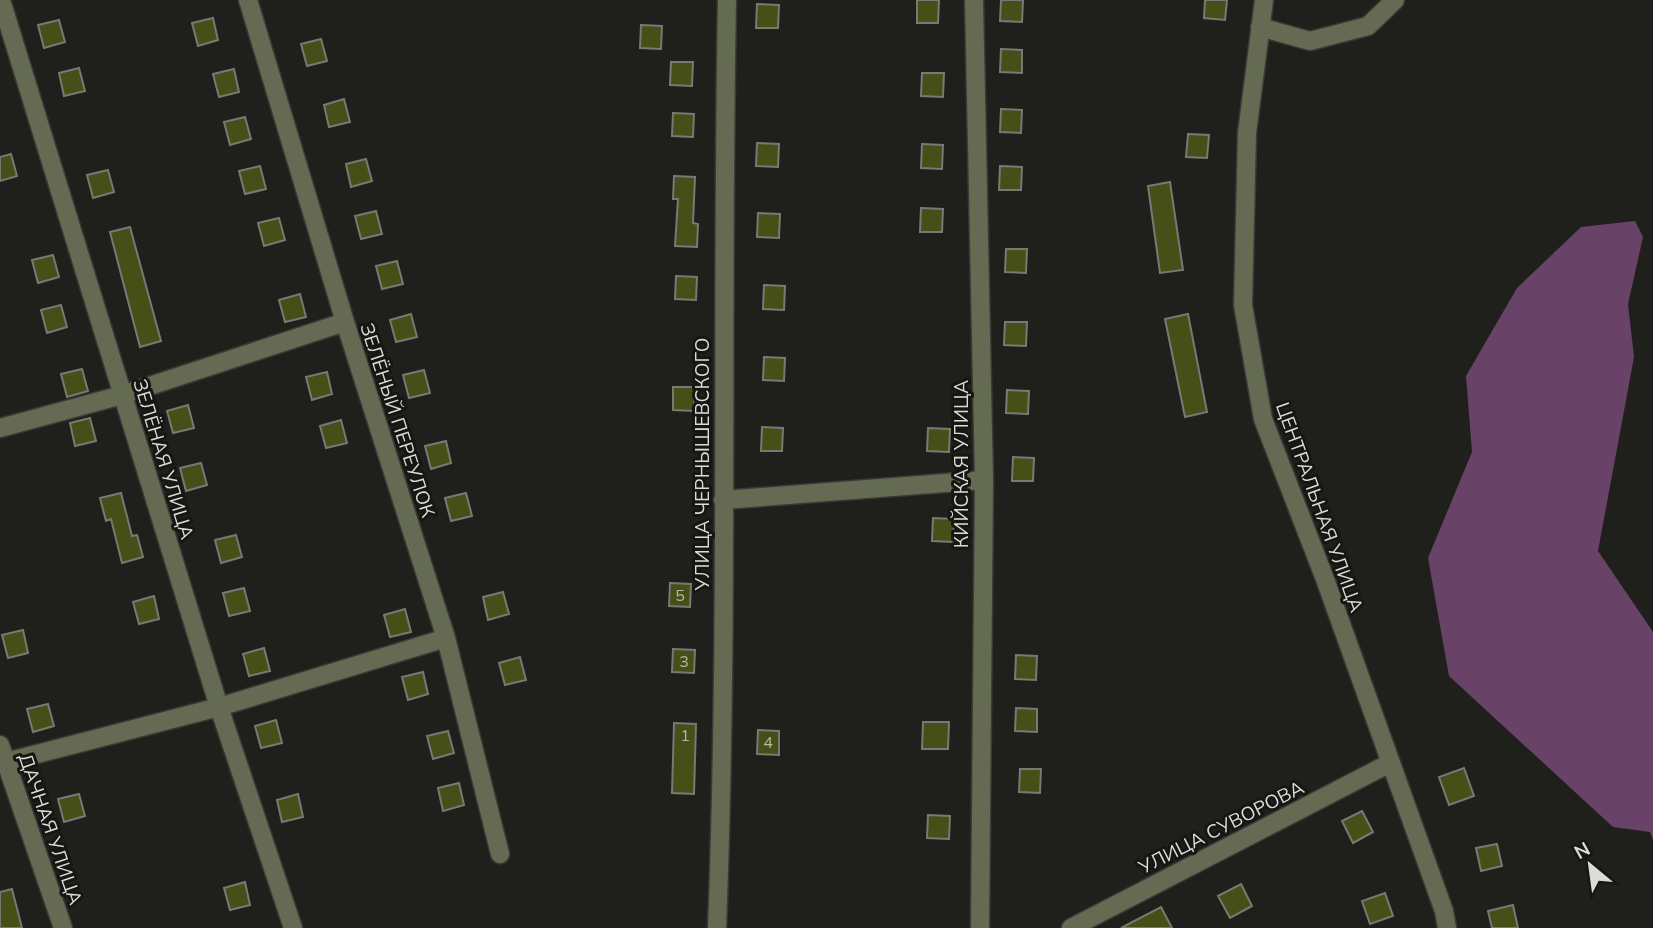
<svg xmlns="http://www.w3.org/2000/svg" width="1653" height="928" viewBox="0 0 1653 928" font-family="Mulish,sans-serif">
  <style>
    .water { fill: #694268 }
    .building { fill: #464f18; stroke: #787974; stroke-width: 2 }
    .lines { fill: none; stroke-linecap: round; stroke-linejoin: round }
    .minor-casing { stroke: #393a36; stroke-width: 21 }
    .minor { stroke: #656a53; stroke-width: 18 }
    .labels { text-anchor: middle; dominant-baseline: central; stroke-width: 6; stroke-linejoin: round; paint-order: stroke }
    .number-label { font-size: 16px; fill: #b6b8a8 }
    .street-label { font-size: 19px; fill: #dbdbd8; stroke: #161713 }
  </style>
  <rect width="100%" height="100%" fill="#1f201c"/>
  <path class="water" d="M 1635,221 L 1643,237 L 1628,304 L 1634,357 L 1598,551 L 1653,632 L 1653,840 L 1650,832 L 1613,827 L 1449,676 L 1428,558 L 1472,452 L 1466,376 L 1517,288 L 1581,227 Z"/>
  <path class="building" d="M 917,0 L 939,0 L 938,23 L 917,23 Z
    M 1001,0 L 1023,0 L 1022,22 L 1000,21 Z
    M 1205,0 L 1227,0 L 1225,20 L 1204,18 Z
    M 757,4 L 779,5 L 778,28 L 756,28 Z
    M 213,18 L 218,40 L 198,46 L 192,23 Z
    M 59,20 L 65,42 L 44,48 L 38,25 Z
    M 641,25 L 662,26 L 661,49 L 640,48 Z
    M 321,39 L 327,61 L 307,66 L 301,44 Z
    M 1001,49 L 1022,50 L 1022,73 L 1000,72 Z
    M 671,62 L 693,62 L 692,86 L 670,85 Z
    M 79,68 L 85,91 L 64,96 L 59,73 Z
    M 234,69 L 239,92 L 219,97 L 213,74 Z
    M 922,73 L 944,73 L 943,97 L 921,96 Z
    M 344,99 L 350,122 L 329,127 L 324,105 Z
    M 1001,109 L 1022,110 L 1021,133 L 1000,132 Z
    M 673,113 L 694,114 L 693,137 L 672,136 Z
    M 245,117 L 251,139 L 230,145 L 224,122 Z
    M 1188,134 L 1209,135 L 1207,158 L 1186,157 Z
    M 757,143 L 779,144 L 778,167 L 756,166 Z
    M 922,144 L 943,145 L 942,169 L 921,168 Z
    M 11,154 L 17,176 L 0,181 L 0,157 Z
    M 366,159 L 372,181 L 351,187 L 346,164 Z
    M 260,166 L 266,189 L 245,194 L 239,171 Z
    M 1000,166 L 1022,167 L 1021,190 L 999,190 Z
    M 108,170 L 114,192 L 93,198 L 87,175 Z
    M 674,176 L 695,177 L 693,223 L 698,224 L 697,247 L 675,246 L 678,199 L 673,199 Z
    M 1170,182 L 1183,270 L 1160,273 L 1148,186 Z
    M 921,208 L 943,209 L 942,232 L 920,232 Z
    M 376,211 L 382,234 L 361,239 L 355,216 Z
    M 758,213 L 780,214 L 779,238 L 757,237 Z
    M 279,218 L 285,240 L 264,246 L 258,223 Z
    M 130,227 L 161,341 L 140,347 L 110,232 Z
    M 1006,249 L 1027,249 L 1026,273 L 1005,272 Z
    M 53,255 L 59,277 L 38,283 L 32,260 Z
    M 397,261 L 403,284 L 382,289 L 376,266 Z
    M 676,276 L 697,277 L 696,300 L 675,299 Z
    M 764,285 L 785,286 L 784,310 L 763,309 Z
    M 300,294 L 306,317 L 285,322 L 279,300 Z
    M 61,305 L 67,327 L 47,333 L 41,310 Z
    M 411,314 L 417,337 L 396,342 L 390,320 Z
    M 1188,314 L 1207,412 L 1185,417 L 1165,319 Z
    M 1005,322 L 1027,322 L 1026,346 L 1004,345 Z
    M 764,357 L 785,358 L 784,381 L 763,380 Z
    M 82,369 L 88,391 L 67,397 L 61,374 Z
    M 424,370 L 430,393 L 409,398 L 403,375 Z
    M 327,372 L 332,394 L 312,400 L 306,377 Z
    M 673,387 L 695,387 L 694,411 L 673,410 Z
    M 1007,390 L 1029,391 L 1028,414 L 1006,413 Z
    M 188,405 L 194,428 L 173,433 L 167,411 Z
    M 90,418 L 96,441 L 75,446 L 70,423 Z
    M 341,420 L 347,443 L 326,448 L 320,426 Z
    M 762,427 L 783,428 L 782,451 L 761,451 Z
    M 928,428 L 950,429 L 949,452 L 927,451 Z
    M 446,441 L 451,463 L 431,469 L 425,446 Z
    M 1013,457 L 1034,458 L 1033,481 L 1012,481 Z
    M 201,463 L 207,485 L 186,491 L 180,468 Z
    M 121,493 L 132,536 L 137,535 L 143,557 L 122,563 L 111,519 L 106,521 L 100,498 Z
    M 466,493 L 472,516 L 451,521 L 445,498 Z
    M 933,518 L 954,519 L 953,542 L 932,541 Z
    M 236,535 L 242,557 L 221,563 L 215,540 Z
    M 670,583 L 691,584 L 690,607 L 669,606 Z
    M 244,588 L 250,611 L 229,616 L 223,593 Z
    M 503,592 L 509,614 L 488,620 L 483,597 Z
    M 154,596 L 159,619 L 139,624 L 133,602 Z
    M 405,609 L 411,632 L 390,637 L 384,615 Z
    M 23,630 L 28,653 L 8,658 L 2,635 Z
    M 264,648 L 270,671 L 249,676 L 243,654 Z
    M 673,649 L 695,650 L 694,673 L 672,672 Z
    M 1016,655 L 1037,656 L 1036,680 L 1015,679 Z
    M 520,657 L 526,680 L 505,685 L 499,663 Z
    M 423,672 L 428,694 L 408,700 L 402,677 Z
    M 48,704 L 54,726 L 33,732 L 27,709 Z
    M 1016,708 L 1037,709 L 1037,732 L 1015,731 Z
    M 276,720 L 282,743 L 261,748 L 255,726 Z
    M 923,722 L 949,722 L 948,749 L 922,749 Z
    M 674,723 L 696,724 L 694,794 L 672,793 Z
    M 758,730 L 779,731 L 779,755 L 757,754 Z
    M 448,731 L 454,753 L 433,759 L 427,736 Z
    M 1464,768 L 1474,796 L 1449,805 L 1439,777 Z
    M 1020,769 L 1041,769 L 1040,793 L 1019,792 Z
    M 459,783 L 464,805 L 443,811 L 438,788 Z
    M 79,794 L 85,816 L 64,822 L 58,799 Z
    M 298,794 L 303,817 L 282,822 L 277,800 Z
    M 1362,811 L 1373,832 L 1353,843 L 1342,821 Z
    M 928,815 L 950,816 L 949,839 L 927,838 Z
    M 1497,844 L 1502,866 L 1481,871 L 1476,848 Z
    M 245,882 L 250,905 L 230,910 L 224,888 Z
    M 1241,884 L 1252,906 L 1230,918 L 1218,896 Z
    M 12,889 L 22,928 L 0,928 L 0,892 Z
    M 1385,893 L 1393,916 L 1370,924 L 1362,901 Z
    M 1513,905 L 1518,928 L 1492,928 L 1488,911 Z
    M 1161,907 L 1172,928 L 1121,928 Z"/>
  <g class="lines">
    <g class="minor-casing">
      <path id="minor" d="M 1,0 L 219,707 L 293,928
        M 248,0 L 345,322 L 446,638 L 500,854
        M 974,0 L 984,480 L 980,928
        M 1264,0 L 1247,133 L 1243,305 L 1263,419 L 1325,579 L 1444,911 L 1447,928
        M 1260,27 L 1310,41 L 1368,26 L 1395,0
        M 0,428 L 122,395 L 345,322
        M 723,500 L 984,480
        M 0,745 L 63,928
        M 6,762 L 219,707 L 446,638
        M 717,928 C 729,619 721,309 727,0
        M 1071,928 L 1390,763"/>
    </g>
    <use href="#minor" class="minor"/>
  </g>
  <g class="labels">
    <g class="number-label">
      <text x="680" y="595">5</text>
      <text x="684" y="661">3</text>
      <text x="685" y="735">1</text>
      <text x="768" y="742">4</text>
    </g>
    <g class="street-label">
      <text transform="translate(398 420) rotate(72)">ЗЕЛЁНЫЙ ПЕРЕУЛОК</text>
      <text transform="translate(164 459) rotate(73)">ЗЕЛЁНАЯ УЛИЦА</text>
      <text transform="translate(702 464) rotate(-90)">УЛИЦА ЧЕРНЫШЕВСКОГО</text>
      <text transform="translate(961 464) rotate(-90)">КИЙСКАЯ УЛИЦА</text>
      <text transform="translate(1320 507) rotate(70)">ЦЕНТРАЛЬНАЯ УЛИЦА</text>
      <text transform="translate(1221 827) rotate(-27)">УЛИЦА СУВОРОВА</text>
      <text transform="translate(51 829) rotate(71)">ДАЧНАЯ УЛИЦА</text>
    </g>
  </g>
  <g transform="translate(1590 865) rotate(331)" stroke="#161713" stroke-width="5" paint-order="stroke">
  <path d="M0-5L12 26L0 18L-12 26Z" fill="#dbdbd8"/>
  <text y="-10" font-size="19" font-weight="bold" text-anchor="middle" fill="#dbdbd8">N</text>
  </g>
</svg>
